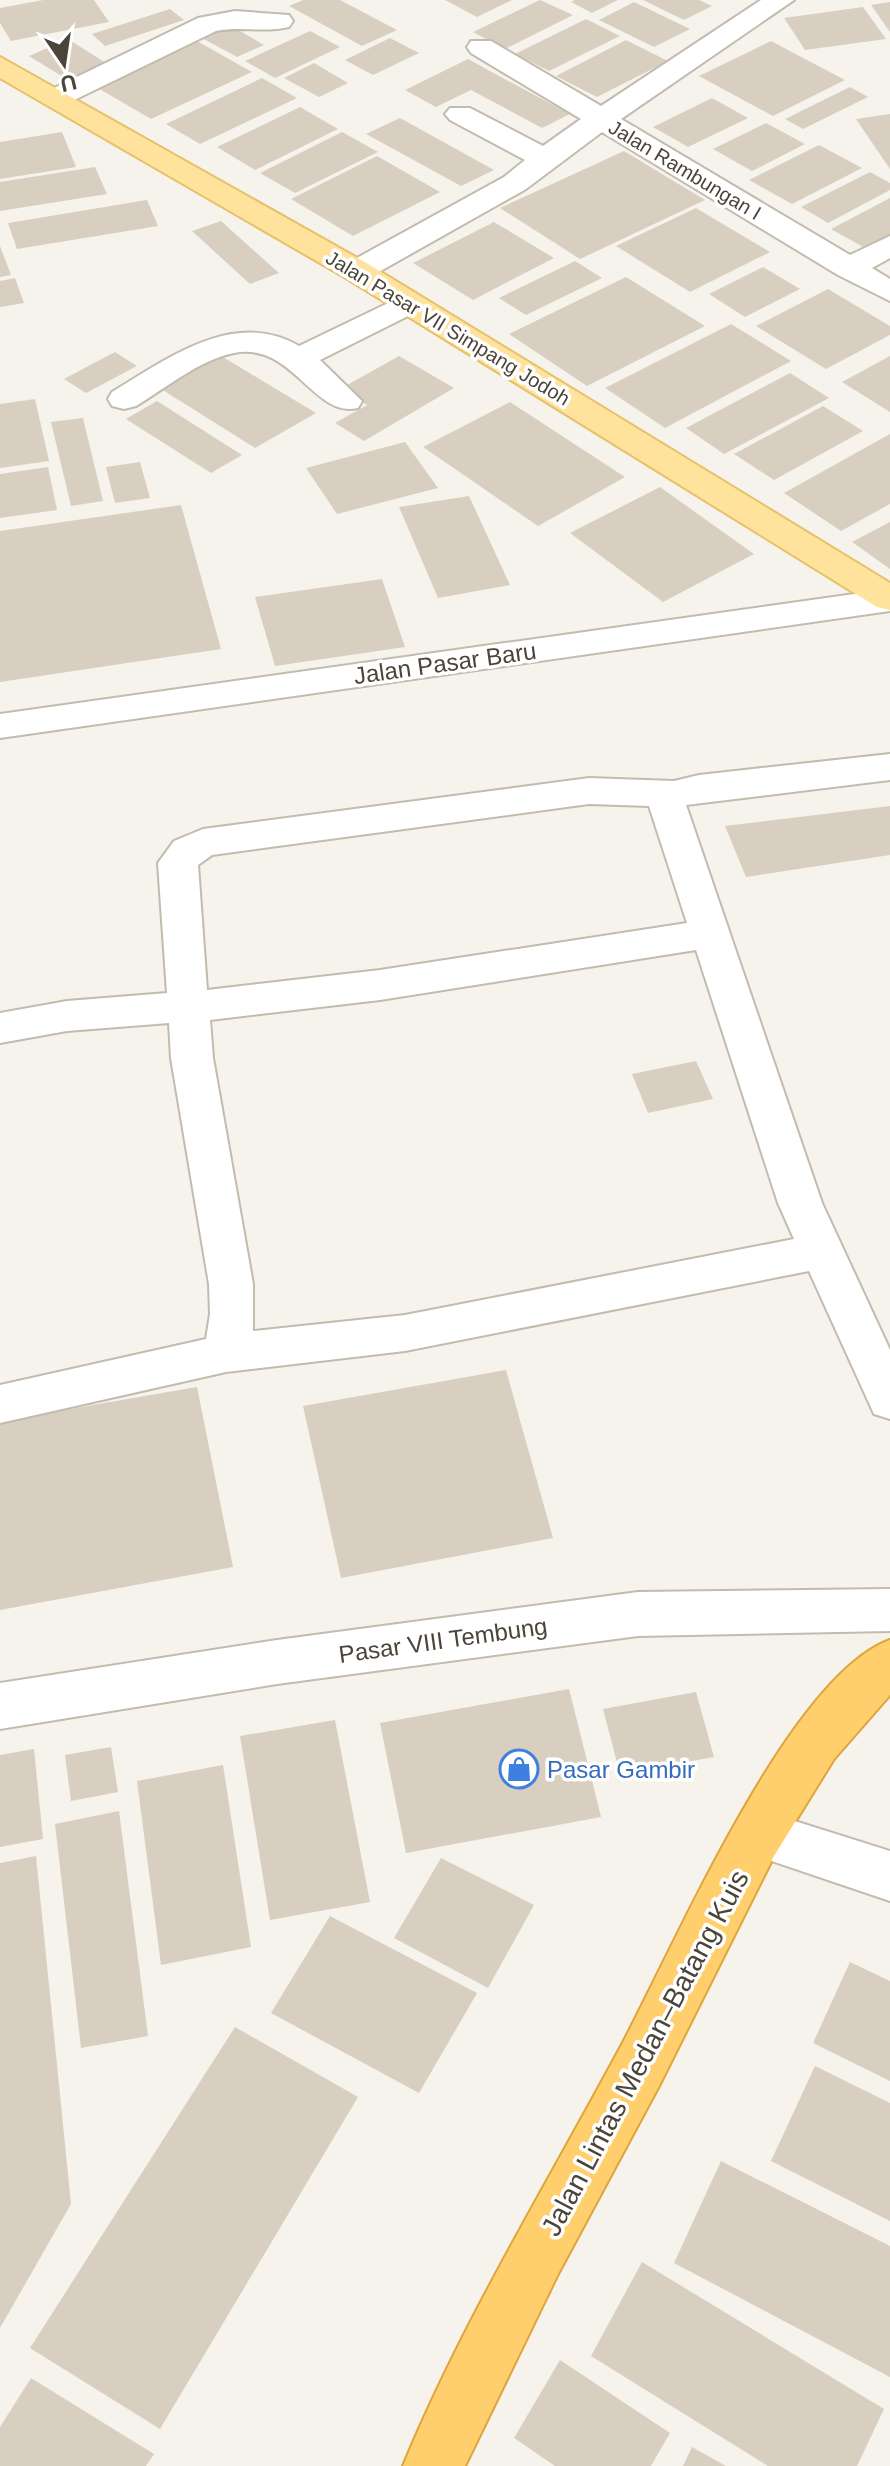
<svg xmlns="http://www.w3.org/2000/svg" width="890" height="2466" viewBox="0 0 890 2466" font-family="Arial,sans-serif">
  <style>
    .building { fill: #d8cfc1 }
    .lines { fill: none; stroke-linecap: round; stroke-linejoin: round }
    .minor-casing { stroke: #c2bbae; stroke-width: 4 }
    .major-casing { stroke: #e6c16a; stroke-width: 4 }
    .highway-casing { stroke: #e0a43c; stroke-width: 4 }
    .minor { fill: #fff; fill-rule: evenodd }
    .major { fill: #ffe39c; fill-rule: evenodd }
    .highway { fill: #ffcf6e; fill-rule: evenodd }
    .labels { text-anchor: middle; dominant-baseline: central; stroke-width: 7; stroke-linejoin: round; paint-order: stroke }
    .far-street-label { font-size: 20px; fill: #4b4439; stroke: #fff }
    .street-label { font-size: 24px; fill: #4b4439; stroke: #fff }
    .shop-label { font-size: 24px; fill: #366cbe; stroke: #fff; text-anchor: start }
    .near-street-label { font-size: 28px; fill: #4b4439; stroke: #fff }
  </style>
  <rect width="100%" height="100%" fill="#f6f3ec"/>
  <path class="building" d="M 43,0 L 94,0 L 109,22 L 11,41 L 0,23 L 0,8 Z
    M 303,0 L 340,0 L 397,30 L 362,46 L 289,6 Z
    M 445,0 L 512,0 L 477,17 Z
    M 540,0 L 573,15 L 505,49 L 473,32 Z
    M 575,0 L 618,0 L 592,13 L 571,2 Z
    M 643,0 L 699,0 L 712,6 L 684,20 Z
    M 634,2 L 690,29 L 654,47 L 599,20 Z
    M 890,2 L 890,32 L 871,5 Z
    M 863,7 L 886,39 L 805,50 L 784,18 Z
    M 170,9 L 184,20 L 105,46 L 92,34 Z
    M 586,19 L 620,36 L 549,71 L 515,54 Z
    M 228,24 L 264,45 L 237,57 L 200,37 Z
    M 310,31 L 340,47 L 275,78 L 245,61 Z
    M 390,38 L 419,53 L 373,75 L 345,60 Z
    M 68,39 L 106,63 L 68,80 L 29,56 Z
    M 626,40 L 668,61 L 597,97 L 556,76 Z
    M 197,41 L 252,72 L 151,119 L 96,87 Z
    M 771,41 L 845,80 L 773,116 L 699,76 Z
    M 468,59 L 499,76 L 570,114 L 542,128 L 471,90 L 436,107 L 405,90 Z
    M 314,63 L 348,83 L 319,97 L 284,78 Z
    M 262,78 L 297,98 L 200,144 L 166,124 Z
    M 850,87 L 868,97 L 803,129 L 785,119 Z
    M 712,98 L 748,118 L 688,147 L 653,127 Z
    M 300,107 L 338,129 L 255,170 L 217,147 Z
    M 890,114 L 890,169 L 856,119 Z
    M 400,118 L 494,170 L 461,186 L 366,134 Z
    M 766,123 L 805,144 L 752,171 L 713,149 Z
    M 62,132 L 76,167 L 0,179 L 0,142 Z
    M 342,132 L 378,152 L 295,193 L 260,173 Z
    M 819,145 L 862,168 L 792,204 L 749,180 Z
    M 624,151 L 705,200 L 580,259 L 500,208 Z
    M 377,156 L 440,192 L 353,236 L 291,199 Z
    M 95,167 L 107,194 L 0,211 L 0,182 Z
    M 870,172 L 890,183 L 890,190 L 828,223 L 801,207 Z
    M 890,198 L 890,234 L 865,248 L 831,229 Z
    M 147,200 L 158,226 L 17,249 L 8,223 Z
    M 696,208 L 770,252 L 690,292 L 616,246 Z
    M 221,221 L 279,273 L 250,284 L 192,231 Z
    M 494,222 L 554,258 L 473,300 L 413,263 Z
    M 0,246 L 11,275 L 0,277 Z
    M 575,261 L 602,278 L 526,315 L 499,298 Z
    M 763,267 L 800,289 L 745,317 L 709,294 Z
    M 626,277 L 705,326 L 587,386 L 509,334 Z
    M 15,278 L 24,303 L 0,307 L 0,281 Z
    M 828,289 L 890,326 L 890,335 L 826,369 L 756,326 Z
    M 731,324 L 791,361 L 665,428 L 605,388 Z
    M 115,352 L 137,366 L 86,393 L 64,379 Z
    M 218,354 L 316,413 L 255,448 L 158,387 Z
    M 399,356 L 454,388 L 364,441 L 335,423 L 367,405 L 340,389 Z
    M 890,356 L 890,412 L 842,382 Z
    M 790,373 L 829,398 L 724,454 L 686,428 Z
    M 35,399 L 49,461 L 0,468 L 0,404 Z
    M 157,401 L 242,455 L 211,473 L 126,419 Z
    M 510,402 L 625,477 L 538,526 L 423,447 Z
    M 823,406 L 863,431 L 774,480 L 734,454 Z
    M 83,418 L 103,501 L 71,506 L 51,422 Z
    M 890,434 L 890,504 L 841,531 L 784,493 Z
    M 405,442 L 438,488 L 337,514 L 306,468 Z
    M 140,462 L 150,498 L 115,503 L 106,467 Z
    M 48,467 L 57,510 L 0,518 L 0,474 Z
    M 660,487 L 754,554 L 663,602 L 570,533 Z
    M 469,496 L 510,585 L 438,598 L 399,507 Z
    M 181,505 L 221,649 L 0,682 L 0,531 Z
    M 890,522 L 890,569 L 852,542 Z
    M 382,579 L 405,647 L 275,666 L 255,597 Z
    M 890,806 L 890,855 L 746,877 L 725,826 Z
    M 696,1061 L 713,1099 L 648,1113 L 632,1074 Z
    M 506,1370 L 553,1538 L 341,1578 L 303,1406 Z
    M 197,1387 L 233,1567 L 0,1610 L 0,1421 Z
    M 569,1689 L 601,1817 L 406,1853 L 380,1723 Z
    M 696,1692 L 714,1757 L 620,1774 L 603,1709 Z
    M 335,1720 L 370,1902 L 270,1920 L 240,1736 Z
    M 111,1747 L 118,1792 L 71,1801 L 65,1755 Z
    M 34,1749 L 43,1839 L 0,1847 L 0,1755 Z
    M 223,1765 L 251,1947 L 161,1965 L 137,1781 Z
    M 119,1811 L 148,2036 L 81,2048 L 55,1824 Z
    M 36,1856 L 71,2204 L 0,2328 L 0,1863 Z
    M 441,1858 L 534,1905 L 488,1988 L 394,1938 Z
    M 330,1916 L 477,1993 L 419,2093 L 271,2013 Z
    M 850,1962 L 890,1981 L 890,2081 L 813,2043 Z
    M 235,2027 L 358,2097 L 160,2429 L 30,2348 Z
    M 815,2066 L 890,2103 L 890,2221 L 771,2161 Z
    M 721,2161 L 890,2246 L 890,2377 L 674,2263 Z
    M 642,2262 L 884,2409 L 857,2466 L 768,2466 L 591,2356 Z
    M 560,2360 L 670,2433 L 651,2466 L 555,2466 L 514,2438 Z
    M 31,2378 L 154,2454 L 146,2466 L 0,2466 L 0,2427 Z
    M 692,2447 L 726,2466 L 683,2466 Z"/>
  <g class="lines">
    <g class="minor-casing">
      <path id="minor" d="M 761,0 L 794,0 L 621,119 L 850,255 L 890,236 L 890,258 L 872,268 L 890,279 L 890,301 L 838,275 L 602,132 L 526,189 L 368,278 L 346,278 L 341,271 L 346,264 L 504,177 L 525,160 L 450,120 L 445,114 L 450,108 L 470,108 L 543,146 L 581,119 L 471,53 L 467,47 L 471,41 L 491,41 L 601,106 Z
        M 235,11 L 289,15 L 293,21 L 289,27 C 265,33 240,26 216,31 L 66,104 L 46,104 L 42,98 L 46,92 L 198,18 Z
        M 409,293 L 420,296 L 425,303 L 420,310 L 320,360 L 362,401 L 358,408 C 314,419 292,341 234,353 C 199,360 166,388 136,406 L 124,409 L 112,406 L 108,399 L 112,392 C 167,359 234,308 299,346 Z
        M 890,589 L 890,611 L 0,738 L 0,714 Z
        M 890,754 L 890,780 L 686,805 L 822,1203 L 890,1350 L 890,1419 L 874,1414 L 809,1271 L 405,1351 L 226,1372 L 0,1423 L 0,1385 L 206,1339 L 210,1314 L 209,1284 L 171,1058 L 169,1023 L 67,1031 L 0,1043 L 0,1013 L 67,1001 L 167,993 L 158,863 L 174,841 L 203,829 L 589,778 L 674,781 L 699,775 ZM 589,804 L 649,806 L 687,923 L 380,970 L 207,990 L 198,865 L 212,855 ZM 696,950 L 778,1203 L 794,1239 L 405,1315 L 253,1331 L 253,1284 L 213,1058 L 210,1020 L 380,1000 Z
        M 890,1589 L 890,1631 L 638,1636 L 277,1684 L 0,1729 L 0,1683 L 277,1640 L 638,1592 Z
        M 760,1810 L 890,1851 L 890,1901 L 742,1851 L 734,1834 L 742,1817 Z"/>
    </g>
    <g class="major-casing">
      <path id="major" d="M 0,57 L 368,264 L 890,583 L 890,610 L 877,607 L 346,278 L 0,78 Z"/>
    </g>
    <g class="highway-casing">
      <path id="highway" d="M 890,1640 L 890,1695 L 834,1759 L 774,1856 L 659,2086 L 558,2274 L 465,2466 L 403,2466 C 463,2321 546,2186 620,2048 C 673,1950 788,1677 890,1640 Z"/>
    </g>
    <use href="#minor" class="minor"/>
    <use href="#major" class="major"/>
    <use href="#highway" class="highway"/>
  </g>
  <defs>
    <g id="shop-ring" transform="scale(2)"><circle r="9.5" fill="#fff" stroke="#3f7fe0" stroke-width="1.5"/><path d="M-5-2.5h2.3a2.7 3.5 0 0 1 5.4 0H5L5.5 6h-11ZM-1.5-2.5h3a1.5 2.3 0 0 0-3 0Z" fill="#3f7fe0"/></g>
  </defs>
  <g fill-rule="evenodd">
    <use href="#shop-ring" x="519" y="1769"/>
  </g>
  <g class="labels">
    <g class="far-street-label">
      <text transform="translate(685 170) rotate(31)">Jalan Rambungan I</text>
      <text transform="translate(448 328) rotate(31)">Jalan Pasar VII Simpang Jodoh</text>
    </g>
    <g class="street-label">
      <text transform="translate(445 663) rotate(-8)">Jalan Pasar Baru</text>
      <text transform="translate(443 1640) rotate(-8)">Pasar VIII Tembung</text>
    </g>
    <g class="shop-label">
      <text x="547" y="1769">Pasar Gambir</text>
    </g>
    <g class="near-street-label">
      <text transform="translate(645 2053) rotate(-62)">Jalan Lintas Medan–Batang Kuis</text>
    </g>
  </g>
  <g transform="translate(64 64) rotate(167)" stroke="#ffffff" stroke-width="6" paint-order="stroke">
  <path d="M0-6L14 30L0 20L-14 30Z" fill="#4b4439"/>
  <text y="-12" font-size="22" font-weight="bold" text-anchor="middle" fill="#4b4439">U</text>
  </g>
</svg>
